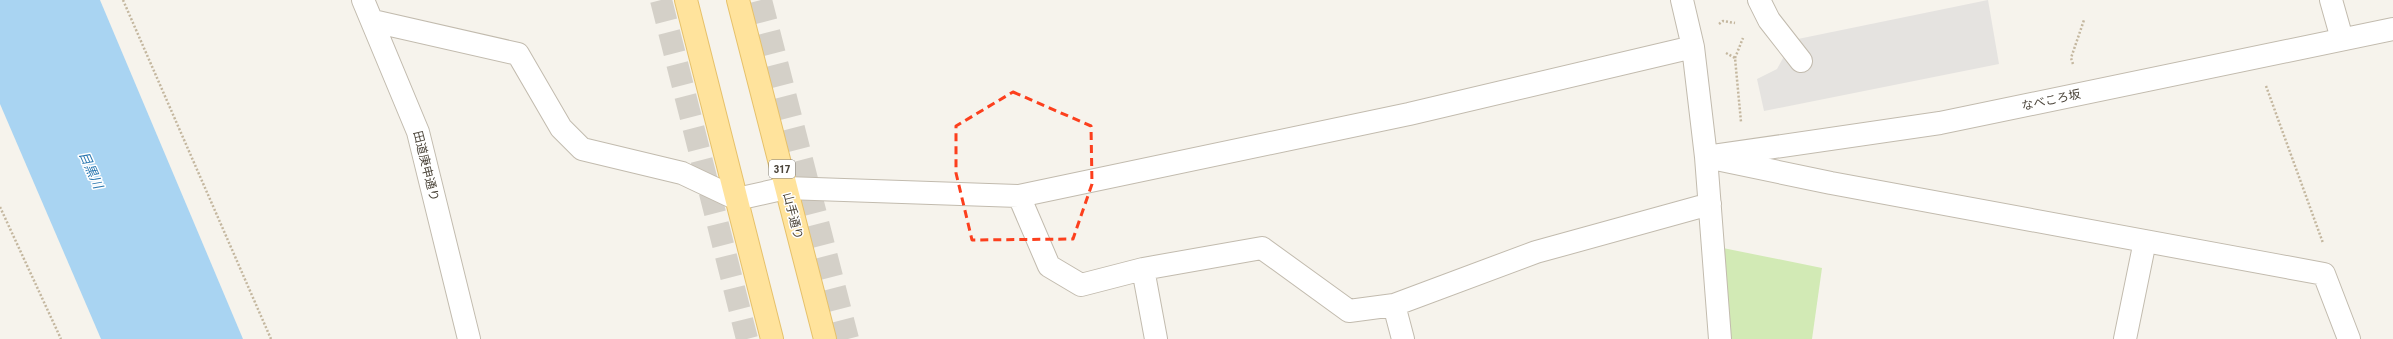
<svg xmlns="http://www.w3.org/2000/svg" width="2393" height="339" viewBox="0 0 2393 339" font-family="'Roboto Condensed','Noto Sans JP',sans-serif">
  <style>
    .green { fill: #d2eab5 }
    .parking { fill: #e5e3e0 }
    .water { fill: #a9d4f2 }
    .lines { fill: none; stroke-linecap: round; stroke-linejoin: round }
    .highway-tunnel { stroke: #d4d0c8; stroke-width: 22; stroke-dasharray: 22 11; stroke-linecap: butt }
    .minor-casing { stroke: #c2bbae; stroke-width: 24 }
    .major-casing { stroke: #e6c16a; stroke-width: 24 }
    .path { stroke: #c4b79f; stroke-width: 2.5; stroke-dasharray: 2 2; stroke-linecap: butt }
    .minor { stroke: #fff; stroke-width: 22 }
    .major { stroke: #ffe39c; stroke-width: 22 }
    .marked { fill: none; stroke: #fc3f1d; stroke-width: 3; stroke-dasharray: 8 5; stroke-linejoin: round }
    .labels { text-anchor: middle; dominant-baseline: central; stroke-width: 3; stroke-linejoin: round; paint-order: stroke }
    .shield { fill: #fff; stroke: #817c74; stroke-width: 1 }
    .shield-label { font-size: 11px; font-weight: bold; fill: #4b4439 }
    .street-label { font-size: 12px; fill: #4b4439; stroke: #fff }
    .water-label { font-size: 13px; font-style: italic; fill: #2e7ab2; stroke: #fff }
  </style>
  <rect width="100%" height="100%" fill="#f6f3ec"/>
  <path class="green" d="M 1713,246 L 1822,268 L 1812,339 L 1720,339 Z"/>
  <path class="parking" d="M 1988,0 L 1999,64 L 1764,111 L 1757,79 L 1777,69 L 1793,40 Z"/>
  <path class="water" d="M 0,0 L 100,0 L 243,339 L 101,339 L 0,104 Z"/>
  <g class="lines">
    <path class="highway-tunnel" d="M 661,0 L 747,339
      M 761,0 L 848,339"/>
    <g class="minor-casing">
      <path id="minor" d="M 363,0 L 418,132 L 469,339
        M 1682,0 L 1693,47 L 1706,157 L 1720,339
        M 1759,0 L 1769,20 L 1801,61
        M 2331,0 L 2342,39
        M 373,21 L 518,54 L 561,128 L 582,149 L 682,173 L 737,199 L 786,188 L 1019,196 L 1409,114 L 1693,47
        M 1706,157 L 1940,123 L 2393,29
        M 1721,160 L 1831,183 L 2324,274 L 2349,339
        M 1019,196 L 1049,266 L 1081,285 L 1143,269 L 1262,248 L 1349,311 L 1394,305 L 1536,252 L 1710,204
        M 1143,269 L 1156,339
        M 1394,305 L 1403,339
        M 2125,339 L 2145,241"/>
    </g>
    <g class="major-casing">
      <path id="major" d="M 686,0 L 772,339
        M 738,0 L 825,339"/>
    </g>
    <path class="path" d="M 123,0 L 271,339
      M 1719,24 L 1723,21 L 1735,23
      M 1726,53 L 1735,58 L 1741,122
      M 1735,58 L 1743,38
      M 2073,64 L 2071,58 L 2084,20
      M 2266,86 L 2323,243
      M 0,207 L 61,339"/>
    <use href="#minor" class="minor"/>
    <use href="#major" class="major"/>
  </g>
  <path class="marked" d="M 1013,92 L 1091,126 L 1092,184 L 1073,239 L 972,240 L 956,173 L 956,126 Z"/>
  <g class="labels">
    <rect class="shield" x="769" y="160" width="26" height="18" rx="3"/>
    <g class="shield-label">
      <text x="782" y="169">317</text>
    </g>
    <g class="street-label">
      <text transform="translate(2051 100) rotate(-12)">なべころ坂</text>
      <text transform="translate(426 166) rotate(76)">田道庚申通り</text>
      <text transform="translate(793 216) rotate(76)">山手通り</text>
    </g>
    <g class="water-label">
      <text transform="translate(91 170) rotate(66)">目黒川</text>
    </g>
  </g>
</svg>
